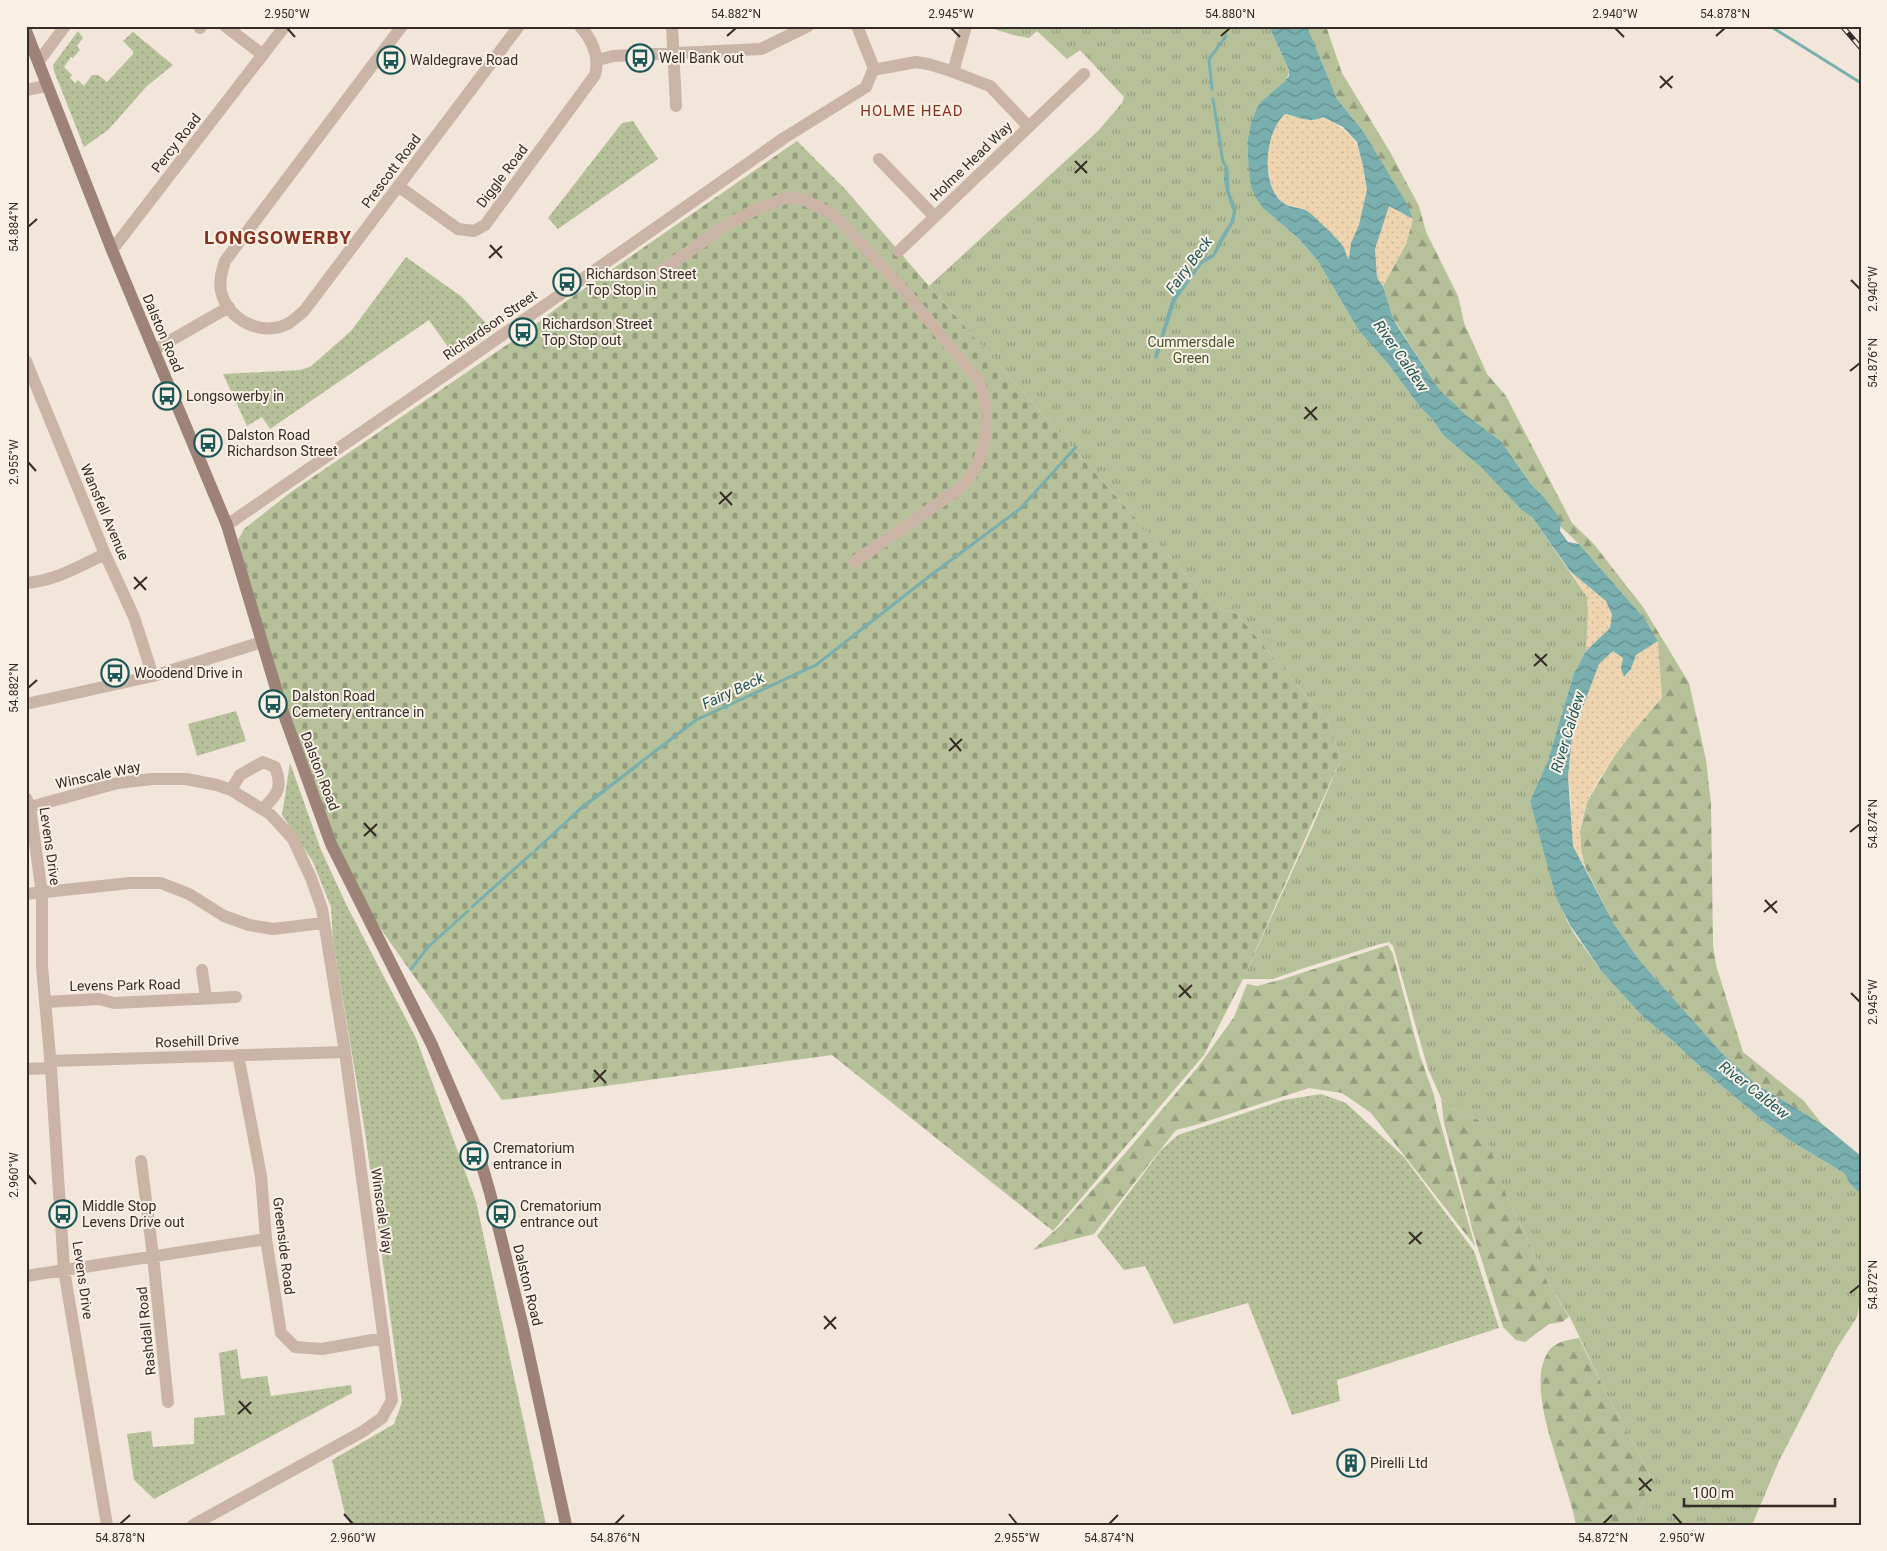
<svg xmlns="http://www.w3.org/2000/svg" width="1887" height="1551" viewBox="0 0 1887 1551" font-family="Roboto,sans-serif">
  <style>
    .grass { fill: url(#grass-dots) }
    .forest { fill: url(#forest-firs) }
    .sand { fill: url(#sand-dots) }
    .cemetery { fill: url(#cemetery-stones) }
    .park { fill: url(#park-tufts) }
    .water { fill: url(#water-waves); fill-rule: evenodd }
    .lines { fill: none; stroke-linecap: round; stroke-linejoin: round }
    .stream { stroke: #79afae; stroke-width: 3 }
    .minor { stroke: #cab4a6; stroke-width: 12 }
    .tertiary { stroke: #cab4a6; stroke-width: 12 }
    .secondary { stroke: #9d8377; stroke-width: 12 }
    .rail-casing { stroke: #362b27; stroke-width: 5 }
    .rail { stroke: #f9f0e6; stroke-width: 3; stroke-dasharray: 9; stroke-linecap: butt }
    .ticks { fill: none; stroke: #362b27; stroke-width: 2 }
    .labels { text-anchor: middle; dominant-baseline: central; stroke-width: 4; stroke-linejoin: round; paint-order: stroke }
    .poi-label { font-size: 14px; fill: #362b27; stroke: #f9f0e6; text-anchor: start }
    .street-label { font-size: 14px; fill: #362b27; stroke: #f9f0e6 }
    .park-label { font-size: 14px; fill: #47542b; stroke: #f9f0e6 }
    .neighbourhood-label { font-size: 15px; letter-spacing: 1px; fill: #86321f; stroke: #f9f0e6 }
    .water-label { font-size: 15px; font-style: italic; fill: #1c5758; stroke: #f9f0e6 }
    .district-label { font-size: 19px; font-weight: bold; letter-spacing: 1px; fill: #86321f; stroke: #f9f0e6 }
    .neatline { fill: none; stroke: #362b27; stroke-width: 2 }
    .ticks-label { font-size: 12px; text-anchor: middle; fill: #362b27 }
  </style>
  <defs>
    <pattern id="grass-dots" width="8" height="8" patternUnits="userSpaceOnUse" patternTransform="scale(1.25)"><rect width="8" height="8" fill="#b6c19a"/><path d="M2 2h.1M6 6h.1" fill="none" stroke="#959d7e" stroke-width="1.8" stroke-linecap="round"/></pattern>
    <pattern id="forest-firs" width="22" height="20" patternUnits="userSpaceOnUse" patternTransform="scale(1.25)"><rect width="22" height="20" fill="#b6c19a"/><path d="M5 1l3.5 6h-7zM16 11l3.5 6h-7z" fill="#959d7e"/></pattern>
    <pattern id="sand-dots" width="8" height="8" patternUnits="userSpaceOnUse" patternTransform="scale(1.25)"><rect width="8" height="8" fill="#eed5b0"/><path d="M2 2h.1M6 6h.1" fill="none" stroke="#cdb797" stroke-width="1.8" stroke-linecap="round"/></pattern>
    <pattern id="cemetery-stones" width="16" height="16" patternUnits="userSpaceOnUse" patternTransform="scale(1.25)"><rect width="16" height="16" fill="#b6c19a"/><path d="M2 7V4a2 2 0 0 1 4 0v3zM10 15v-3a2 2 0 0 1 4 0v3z" fill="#959d7e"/></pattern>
    <pattern id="park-tufts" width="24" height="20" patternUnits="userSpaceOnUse" patternTransform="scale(1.25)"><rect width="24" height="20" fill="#b6c19a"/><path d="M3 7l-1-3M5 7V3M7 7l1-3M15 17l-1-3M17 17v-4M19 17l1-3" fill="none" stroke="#959d7e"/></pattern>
    <pattern id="water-waves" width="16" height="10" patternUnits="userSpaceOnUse" patternTransform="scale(1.25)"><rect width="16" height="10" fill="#79afae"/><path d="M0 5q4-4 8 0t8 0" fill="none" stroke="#648f8e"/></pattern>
  </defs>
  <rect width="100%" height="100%" fill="#f2e5da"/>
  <path class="grass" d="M 78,31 L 83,38 L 77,46 L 80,50 L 73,58 L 71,57 L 64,67 L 72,75 L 70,78 L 75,83 L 78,80 L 84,86 L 92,75 L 98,75 L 107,82 L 133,54 L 133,51 L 123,41 L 133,32 L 173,65 L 147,86 L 108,130 L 84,147 L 54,71 L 53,65 Z
    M 633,121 L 658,159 L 558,229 L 548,218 L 622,123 Z
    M 406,257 L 462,297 L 493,331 L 455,357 L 429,320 L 270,429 L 262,417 L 247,426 L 223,374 L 300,370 L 310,367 L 351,331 Z
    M 236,711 L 246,741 L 197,756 L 188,724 Z
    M 290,763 L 321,850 L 347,906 L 416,1038 L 476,1201 L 546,1525 L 351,1525 L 346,1518 L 332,1460 L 394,1424 L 402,1402 L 365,1132 L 333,940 L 331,907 L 313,862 L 282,815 Z
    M 1321,1094 L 1346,1103 L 1404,1157 L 1474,1251 L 1499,1328 L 1337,1380 L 1340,1401 L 1292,1415 L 1248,1303 L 1174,1324 L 1145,1266 L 1124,1270 L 1097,1236 L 1161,1150 L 1178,1135 L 1284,1100 Z
    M 237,1349 L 241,1379 L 267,1376 L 271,1396 L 351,1385 L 352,1393 L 154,1499 L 134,1480 L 127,1434 L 151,1431 L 153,1447 L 194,1444 L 194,1418 L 225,1415 L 219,1353 Z"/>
  <path class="forest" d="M 1307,26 L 1326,26 L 1342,73 L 1390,152 L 1419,206 L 1426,232 L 1458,296 L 1464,323 L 1487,374 L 1506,396 L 1572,523 L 1593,543 L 1643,607 L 1689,683 L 1706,760 L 1711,804 L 1713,945 L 1716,965 L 1743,1052 L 1804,1101 L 1822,1124 L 1756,1084 L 1722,1053 L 1640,961 L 1614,924 L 1585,867 L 1581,849 L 1580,831 L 1587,802 L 1616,753 L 1635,729 L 1658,641 L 1645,619 L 1579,544 L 1559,525 L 1543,496 L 1530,483 L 1501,441 L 1466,415 L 1439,389 L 1393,318 L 1383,286 L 1406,244 L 1413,219 L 1363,131 L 1337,99 Z
    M 1388,945 L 1393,954 L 1420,1056 L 1434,1095 L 1437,1111 L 1475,1246 L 1371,1113 L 1342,1093 L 1309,1088 L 1199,1124 L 1176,1130 L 1094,1234 L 1033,1250 L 1060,1226 L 1128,1150 L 1198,1067 L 1234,1017 L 1247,984 L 1257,986 L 1280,980 Z
    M 1441,1098 L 1451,1108 L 1479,1120 L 1487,1134 L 1506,1194 L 1548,1283 L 1569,1317 L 1562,1322 L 1549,1324 L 1525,1342 L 1516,1340 L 1503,1327 L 1474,1236 L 1444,1123 Z
    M 1579,1338 L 1604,1389 L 1651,1477 L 1648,1488 L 1633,1525 L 1576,1525 C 1569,1482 1524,1393 1547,1354 C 1553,1342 1567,1340 1579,1338 Z"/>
  <path class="sand" d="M 1285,114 C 1299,117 1310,124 1323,117 C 1362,137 1360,149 1367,190 L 1399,212 L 1413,219 L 1406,244 L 1383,286 C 1373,272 1356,269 1348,258 C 1344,254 1345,249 1342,244 C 1335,236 1311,215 1302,209 C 1295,205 1288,207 1281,201 C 1261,181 1265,132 1285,114 Z
    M 1570,571 L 1606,601 L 1612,615 L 1610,628 L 1586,651 L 1588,615 L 1587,597 Z
    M 1658,641 L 1662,698 C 1634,731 1582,787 1580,833 C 1580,844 1582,856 1585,867 L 1573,846 L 1571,828 L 1571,802 L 1568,777 L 1572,736 L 1599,664 L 1613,651 L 1623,658 L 1621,668 L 1625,677 L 1631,669 L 1636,655 Z"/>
  <path class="cemetery" d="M 797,141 L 846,190 L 929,286 L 1201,592 L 1216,607 L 1237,614 L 1328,722 L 1341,758 L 1243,979 L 1204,1055 L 1053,1231 L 832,1055 L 502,1100 L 358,897 L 284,712 L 238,540 L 244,529 L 291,492 L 520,336 L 565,302 Z"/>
  <path class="park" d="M 985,26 L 1269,26 L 1289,70 C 1289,84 1270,95 1259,104 L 1264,209 L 1298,238 L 1318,261 L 1359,331 L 1389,365 L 1420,407 L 1432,419 L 1444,436 L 1481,465 L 1532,517 L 1587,597 L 1588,615 L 1586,651 L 1574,673 L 1548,760 L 1530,801 L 1555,890 L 1567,921 L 1575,935 L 1602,972 L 1645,1019 L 1673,1041 L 1708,1074 L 1762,1120 L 1789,1140 L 1844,1173 L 1850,1184 L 1861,1194 L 1861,1296 L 1857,1317 L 1837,1348 L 1779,1461 L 1752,1525 L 1633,1525 L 1648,1488 L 1651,1477 L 1604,1389 L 1571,1319 L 1548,1283 L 1506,1194 L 1483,1128 L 1479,1120 L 1451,1108 L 1441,1098 L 1428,1069 L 1393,946 L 1389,942 L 1380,944 L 1301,969 L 1273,979 L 1243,979 L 1312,828 L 1341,758 L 1328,722 L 1237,614 L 1216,607 L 1201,592 L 929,286 L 1098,131 L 1122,103 L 1124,97 L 1080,50 L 1067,59 L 1037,31 L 1029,38 L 1013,35 Z"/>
  <path class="water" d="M 1269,26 L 1307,26 L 1337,99 L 1363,131 L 1407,204 L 1413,219 L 1389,206 L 1375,249 L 1377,278 L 1383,286 L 1393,318 L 1396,324 L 1439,389 L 1466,415 L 1501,441 L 1530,483 L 1543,496 L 1561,520 L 1560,531 L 1568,542 L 1579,544 L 1645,619 L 1658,641 L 1636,655 L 1631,669 L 1624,677 L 1621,668 L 1623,658 L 1613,651 L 1599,664 L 1572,736 L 1568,777 L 1573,846 L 1614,924 L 1640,961 L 1722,1053 L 1756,1084 L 1822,1124 L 1861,1156 L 1861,1194 L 1850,1184 L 1844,1173 L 1789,1140 L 1762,1120 L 1708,1074 L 1673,1041 L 1645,1019 L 1602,972 L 1570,925 L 1556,897 L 1530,801 L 1548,760 L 1574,673 L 1586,651 L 1610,628 L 1612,615 L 1606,601 L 1570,571 L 1532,517 L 1522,510 L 1480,466 L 1444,436 L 1432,419 L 1420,407 L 1389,365 L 1359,331 L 1318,261 L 1298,238 L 1264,209 L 1256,198 L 1251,187 L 1248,159 L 1248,140 L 1251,123 L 1259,104 L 1284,82 L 1289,76 L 1289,70 ZM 1285,114 C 1300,117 1309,124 1323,117 L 1343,127 L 1357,142 L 1363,166 L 1367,190 L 1359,225 L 1351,243 L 1349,259 C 1345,255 1346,250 1343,246 C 1338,239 1317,219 1310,213 C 1302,206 1290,209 1282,202 C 1260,183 1265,132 1285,114 Z
    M 1225,167 L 1227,168 L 1228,191 L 1235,210 L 1233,221 L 1213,256 L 1201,263 L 1177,296 L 1173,304 L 1156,357 L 1154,357 L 1173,295 L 1203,259 L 1213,254 L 1220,238 L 1231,221 L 1233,211 L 1227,195 L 1224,180 Z
    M 637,764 L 639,766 L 579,812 L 514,871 L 513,870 L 581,808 Z"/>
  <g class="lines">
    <path class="stream" d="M 1770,26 L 1861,83
      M 1233,28 L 1234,26
      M 1212,89 L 1209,59 L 1226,36
      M 1156,357 L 1173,304 L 1177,296 L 1201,263 L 1213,256 L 1233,221 L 1235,210 L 1228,191 L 1227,168 L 1223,162 L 1213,99
      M 536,850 L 581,808 L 696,720 L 816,665 L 931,575 L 1020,509 L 1076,447
      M 472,907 L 531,854
      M 411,969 L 428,947 L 468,911"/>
    <path class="minor" d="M 225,26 L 263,55
      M 402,26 L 225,261 C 222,271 219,281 221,291 C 227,320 263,338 289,323 C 294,320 299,315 304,311 L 519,26
      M 672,26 L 676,106
      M 200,28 L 201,26
      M 598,60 L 613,56 L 761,49 L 808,26
      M 873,70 L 916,62 L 928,64 L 948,70 L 990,86 L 1029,127
      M 953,72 L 966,26
      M 879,159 L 935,217
      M 398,186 L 458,229 L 474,231 L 485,225 L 595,75 C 600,57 592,40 580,26
      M 112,250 L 285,26
      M 899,251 L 1084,74
      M 654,276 L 728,224 L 755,210 L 788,197 L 805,200 L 830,213 L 845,226 L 907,294 L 979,381 C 993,418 988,465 956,491 L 854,562
      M 154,350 L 229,307
      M 26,361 L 105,554 L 134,617 L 153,676
      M 227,525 L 458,366 L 784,138 L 866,87 L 873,70 L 873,66 L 857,26
      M 26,583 C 55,581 80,566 105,554
      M 26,704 L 153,676 L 262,642
      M 231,790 L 240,775 L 263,762 L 275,767 C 283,788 278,793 263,809
      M 26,798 L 30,807 L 42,894 L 42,966 L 51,1068 L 64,1270 L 107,1525
      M 30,807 L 118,783 L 152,779 L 186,779 L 217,785 L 231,790 L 270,814 L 293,839 L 311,878 L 322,909 L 345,1052 L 392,1400 L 382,1418 L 362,1432 L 193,1525
      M 26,894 L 130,883 L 161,883 L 189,894 L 224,916 L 249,925 L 273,929 L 323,923
      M 202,970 L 206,998
      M 45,1002 L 99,999 L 114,1003 L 236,997
      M 238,1055 L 261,1176 L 266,1239 L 281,1333 L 295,1347 L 322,1349 L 384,1338
      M 50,1061 L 345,1052
      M 26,1069 L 51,1068
      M 141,1161 L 153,1256 L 168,1402
      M 26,1276 L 266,1239"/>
    <path class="tertiary" d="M 39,61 L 65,26
      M 26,90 L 46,86"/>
    <path class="secondary" d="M 26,31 L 112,250 L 227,525 L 283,712 L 331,844 L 432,1045 L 478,1152 L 490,1193 L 523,1327 L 566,1525"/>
    <g class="rail-casing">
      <path id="rail" d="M 1842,26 L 1861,48"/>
    </g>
    <use href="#rail" class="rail"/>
  </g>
  <path class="ticks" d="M 287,28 L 295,37M 951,28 L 960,37M 1615,28 L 1624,37M 727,36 L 736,28M 1221,36 L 1230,28M 1716,36 L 1725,28M 1660,76 L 1672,88M 1660,88 L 1673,76M 1075,161 L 1087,173M 1075,173 L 1087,161M 28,227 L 37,219M 490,245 L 502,258M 489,258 L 502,246M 1851,280 L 1860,289M 1850,371 L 1860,363M 1305,407 L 1317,420M 1304,419 L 1317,407M 28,462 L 36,471M 720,492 L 732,505M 719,504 L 732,492M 134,577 L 146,590M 134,589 L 147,577M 1535,654 L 1547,666M 1534,666 L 1547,654M 28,688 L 37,680M 950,738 L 961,751M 949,751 L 962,739M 364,823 L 376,836M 1850,832 L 1860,824M 364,836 L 377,824M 1765,900 L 1777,913M 1764,912 L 1777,901M 1179,985 L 1191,998M 1851,993 L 1860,1002M 1179,997 L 1192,985M 594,1070 L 606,1083M 594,1082 L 606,1070M 28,1175 L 36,1184M 1409,1232 L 1421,1244M 1409,1244 L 1422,1232M 1850,1293 L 1860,1285M 824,1316 L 836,1329M 824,1329 L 836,1317M 239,1401 L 251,1414M 238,1414 L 251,1402M 1639,1478 L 1651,1491M 1639,1490 L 1652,1479M 344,1514 L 353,1524M 1009,1514 L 1017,1524M 1673,1514 L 1682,1524M 120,1524 L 130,1515M 615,1524 L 624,1515M 1109,1524 L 1118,1515M 1603,1524 L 1612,1515"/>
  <defs>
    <g id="bus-ring" transform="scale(1.4375)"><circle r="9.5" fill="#f9f0e6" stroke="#1c5758" stroke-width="1.5"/><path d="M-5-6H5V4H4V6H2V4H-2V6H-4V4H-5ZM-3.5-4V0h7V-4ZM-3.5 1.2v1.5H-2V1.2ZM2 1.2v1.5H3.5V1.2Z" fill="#1c5758"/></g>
    <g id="building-ring" transform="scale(1.4375)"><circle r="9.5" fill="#f9f0e6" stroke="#1c5758" stroke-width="1.5"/><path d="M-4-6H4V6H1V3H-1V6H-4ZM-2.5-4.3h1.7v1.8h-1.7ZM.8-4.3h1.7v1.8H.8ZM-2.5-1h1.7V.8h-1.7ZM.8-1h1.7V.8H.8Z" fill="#1c5758"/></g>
  </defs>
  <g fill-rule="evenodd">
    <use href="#bus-ring" x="640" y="58"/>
    <use href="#bus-ring" x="391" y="60"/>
    <use href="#bus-ring" x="567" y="282"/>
    <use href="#bus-ring" x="523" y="332"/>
    <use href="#bus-ring" x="167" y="396"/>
    <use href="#bus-ring" x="208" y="443"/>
    <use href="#bus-ring" x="115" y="673"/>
    <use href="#bus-ring" x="273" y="704"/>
    <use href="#bus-ring" x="474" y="1156"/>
    <use href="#bus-ring" x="63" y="1214"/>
    <use href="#bus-ring" x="501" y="1214"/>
    <use href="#building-ring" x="1351" y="1463"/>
  </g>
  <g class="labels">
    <g class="poi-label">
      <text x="659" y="58">Well Bank out</text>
      <text x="410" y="60">Waldegrave Road</text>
      <text x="586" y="274">Richardson Street<tspan x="586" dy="16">Top Stop in</tspan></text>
      <text x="542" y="324">Richardson Street<tspan x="542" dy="16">Top Stop out</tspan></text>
      <text x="186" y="396">Longsowerby in</text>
      <text x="227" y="435">Dalston Road<tspan x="227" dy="16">Richardson Street</tspan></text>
      <text x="134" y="673">Woodend Drive in</text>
      <text x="292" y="696">Dalston Road<tspan x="292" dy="16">Cemetery entrance in</tspan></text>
      <text x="493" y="1148">Crematorium<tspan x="493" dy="16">entrance in</tspan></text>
      <text x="82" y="1206">Middle Stop<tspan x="82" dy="16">Levens Drive out</tspan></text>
      <text x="520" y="1206">Crematorium<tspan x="520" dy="16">entrance out</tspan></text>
      <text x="1370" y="1463">Pirelli Ltd</text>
    </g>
    <g class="street-label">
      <text transform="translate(176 143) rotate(-52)">Percy Road</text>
      <text transform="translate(971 161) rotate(-44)">Holme Head Way</text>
      <text transform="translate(391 171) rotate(-53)">Prescott Road</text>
      <text transform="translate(502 176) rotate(-53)">Diggle Road</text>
      <text transform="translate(490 325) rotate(-35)">Richardson Street</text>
      <text transform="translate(163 333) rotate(67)">Dalston Road</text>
      <text transform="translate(105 512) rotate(67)">Wansfell Avenue</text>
      <text transform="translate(320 771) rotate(69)">Dalston Road</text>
      <text transform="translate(98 775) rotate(-12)">Winscale Way</text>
      <text transform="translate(50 846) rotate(82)">Levens Drive</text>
      <text transform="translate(125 985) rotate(-1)">Levens Park Road</text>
      <text transform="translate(197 1041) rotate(-2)">Rosehill Drive</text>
      <text transform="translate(382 1211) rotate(82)">Winscale Way</text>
      <text transform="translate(284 1246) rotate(83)">Greenside Road</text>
      <text transform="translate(83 1280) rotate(82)">Levens Drive</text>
      <text transform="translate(528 1285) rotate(76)">Dalston Road</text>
      <text transform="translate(146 1331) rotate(-96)">Rashdall Road</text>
    </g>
    <g class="park-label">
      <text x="1191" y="342">Cummersdale<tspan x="1191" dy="16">Green</tspan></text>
    </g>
    <g class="neighbourhood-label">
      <text x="912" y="111">HOLME HEAD</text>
    </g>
    <g class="water-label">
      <text transform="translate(1189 265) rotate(-53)">Fairy Beck</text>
      <text transform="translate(1401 356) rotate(55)">River Caldew</text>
      <text transform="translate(733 691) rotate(-25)">Fairy Beck</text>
      <text transform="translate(1568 732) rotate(-73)">River Caldew</text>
      <text transform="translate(1754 1090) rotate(38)">River Caldew</text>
    </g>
    <g class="district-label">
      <text x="278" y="237">LONGSOWERBY</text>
    </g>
  </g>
  <rect width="1887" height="1551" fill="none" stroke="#f9f0e6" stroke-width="55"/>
  <path d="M1684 1498v8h151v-8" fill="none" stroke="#362b27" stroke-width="2.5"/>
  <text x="1692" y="1498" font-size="15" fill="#362b27" stroke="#f9f0e6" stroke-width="4" paint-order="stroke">100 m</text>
  <rect x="28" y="28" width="1832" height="1496" class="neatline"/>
  <g class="ticks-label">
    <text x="287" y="18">2.950°W</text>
    <text x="736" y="18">54.882°N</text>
    <text x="951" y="18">2.945°W</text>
    <text x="1230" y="18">54.880°N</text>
    <text x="1615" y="18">2.940°W</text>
    <text x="1725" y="18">54.878°N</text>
    <text transform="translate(14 227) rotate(-90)" y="4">54.884°N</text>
    <text transform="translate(1873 289) rotate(-90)" y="4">2.940°W</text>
    <text transform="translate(1873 363) rotate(-90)" y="4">54.876°N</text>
    <text transform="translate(14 462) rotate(-90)" y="4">2.955°W</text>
    <text transform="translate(14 688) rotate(-90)" y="4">54.882°N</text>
    <text transform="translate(1873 824) rotate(-90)" y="4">54.874°N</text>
    <text transform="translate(1873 1002) rotate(-90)" y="4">2.945°W</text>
    <text transform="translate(14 1175) rotate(-90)" y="4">2.960°W</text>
    <text transform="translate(1873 1285) rotate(-90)" y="4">54.872°N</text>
    <text x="120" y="1542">54.878°N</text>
    <text x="353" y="1542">2.960°W</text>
    <text x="615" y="1542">54.876°N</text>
    <text x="1017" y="1542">2.955°W</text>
    <text x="1109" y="1542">54.874°N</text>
    <text x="1603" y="1542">54.872°N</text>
    <text x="1682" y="1542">2.950°W</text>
  </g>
</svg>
